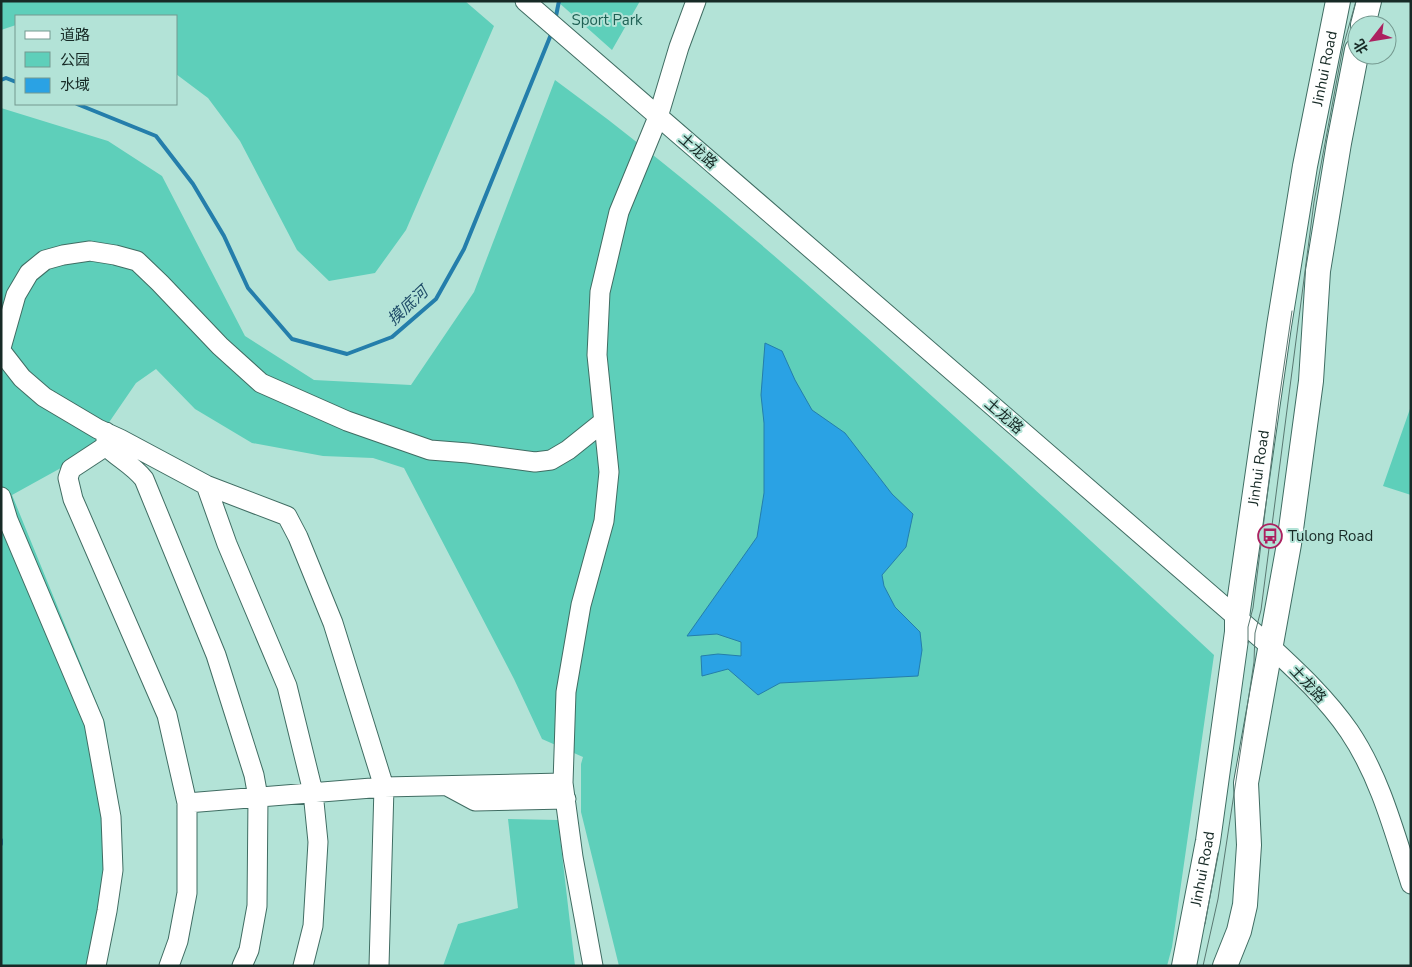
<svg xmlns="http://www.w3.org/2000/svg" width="1412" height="967" viewBox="0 0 1412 967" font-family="'Nunito Sans','Noto Sans SC',sans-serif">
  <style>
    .green { fill: #5ecfba }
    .water { fill: #2aa2e4; stroke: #247eab }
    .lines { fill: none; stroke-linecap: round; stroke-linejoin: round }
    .stream { stroke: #247eab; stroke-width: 4 }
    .minor-casing { stroke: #406d63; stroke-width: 21 }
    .major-casing { stroke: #406d63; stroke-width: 26 }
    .minor { stroke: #fff; stroke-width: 19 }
    .major { stroke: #fff; stroke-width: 24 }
    .tram { stroke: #597871; stroke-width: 1 }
    .labels { text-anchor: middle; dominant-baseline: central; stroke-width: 4; stroke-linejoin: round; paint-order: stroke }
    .park-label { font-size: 15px; fill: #1f6054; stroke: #b3e3d7 }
    .street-label { font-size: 15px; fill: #172a26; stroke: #b3e3d7 }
    .poi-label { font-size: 15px; fill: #172a26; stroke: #b3e3d7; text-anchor: start }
    .water-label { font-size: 16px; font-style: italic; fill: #214e6a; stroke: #b3e3d7 }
  </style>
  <rect width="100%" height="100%" fill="#b3e3d7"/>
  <path class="green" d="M 1,1 L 465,1 L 494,26 L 406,230 L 375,273 L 329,281 L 297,250 L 240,141 L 208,98 L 176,74 L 176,16 L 16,16 L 16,25 L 1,30 Z
    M 557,1 L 640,1 L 612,50 Z
    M 555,80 C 677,169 791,269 903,370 C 1008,464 1111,559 1214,655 L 1172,947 L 1167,966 L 619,966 L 581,812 L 581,764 L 583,757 L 542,739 L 514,679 L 404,468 L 373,458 L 323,456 L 252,443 L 195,409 L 156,369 L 136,383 L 88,453 L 12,495 L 105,723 L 117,812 L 102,966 L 1,966 L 1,108 L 108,141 L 162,176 L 245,336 L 314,380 L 411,385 L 474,292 Z
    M 1411,406 L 1411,495 L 1383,486 Z
    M 508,819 L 558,820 L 575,966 L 443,966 L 458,924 L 518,908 Z"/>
  <path class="water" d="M 765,343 L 782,351 L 795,380 L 812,410 L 845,433 L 892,494 L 913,514 L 906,547 L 882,575 L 884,586 L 895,607 L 920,632 L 922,650 L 918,676 L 780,683 L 758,695 L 728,669 L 702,676 L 701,656 L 718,654 L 741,656 L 741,642 L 717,634 L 687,636 L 757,537 L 764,493 L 764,423 L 761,395 Z"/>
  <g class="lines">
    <path class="stream" d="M 555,21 L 559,1
      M 1,80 L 6,78 L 16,82
      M 77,104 L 156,136 L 193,184 L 224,236 L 248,288 L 292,339 L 347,354 L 392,337 L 436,299 L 464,249 L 552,32
      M 1,840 L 1,844"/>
    <g class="minor-casing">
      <path id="minor" d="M 525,1 L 1271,647 C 1299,673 1327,699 1349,731 C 1380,777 1394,831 1411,884
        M 1,348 L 16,295 L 29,273 L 45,260 L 63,255 L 90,251 L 115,255 L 137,261 L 160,283 L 220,346 L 261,383 L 347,421 L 430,450 L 468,453 L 535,462 L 551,460 L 568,450 L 603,422
        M 1,351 L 22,378 L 44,397 L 98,429 L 120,439 L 206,485 L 287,516 L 298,537 L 333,623 L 384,787 L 379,966
        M 106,432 L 106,446 C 118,458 133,465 144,479 L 216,655 L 254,775 L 258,797 L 257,906 L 249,950 L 242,966
        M 106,446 L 71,469 L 68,478 L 73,499 L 167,715 L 187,803 L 187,893 L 178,941 L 169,966
        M 206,485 L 227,544 L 287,686 L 313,792 L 318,842 L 313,926 L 303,966
        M 1,497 L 8,520 L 94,723 L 111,817 L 113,870 L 107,911 L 96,966
        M 449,787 L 475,801 L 566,799
        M 187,803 L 384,787 L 563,783
        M 593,966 L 573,857 L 563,783 L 566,692 L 581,605 L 604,521 L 609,472 L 597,355 L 600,292 L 619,212 L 658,117 L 679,47 L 696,1"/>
    </g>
    <g class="major-casing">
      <g id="major">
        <path d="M 1363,25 L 1369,1"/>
        <path id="s1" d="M 1184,966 L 1208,841 L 1237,632 L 1237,617 L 1279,326 L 1305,166 L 1338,1"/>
        <path d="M 1225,966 L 1239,931 L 1245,905 L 1249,845 L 1246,783 L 1289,544 L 1311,381 L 1318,271 L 1339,143 L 1357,50"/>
      </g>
    </g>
    <use href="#minor" class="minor"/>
    <use href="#major" class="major"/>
    <path class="tram" d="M 1248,643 L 1248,627 L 1253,608 L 1279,400 L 1292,311
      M 1205,924 L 1218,853
      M 1203,966 L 1218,899 L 1254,662 L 1255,633 L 1261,610 L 1314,202 L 1343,47 L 1356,1"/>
  </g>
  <defs>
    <g id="bus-ring" transform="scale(1.25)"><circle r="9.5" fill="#b3e3d7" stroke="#ac2160" stroke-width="1.5"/><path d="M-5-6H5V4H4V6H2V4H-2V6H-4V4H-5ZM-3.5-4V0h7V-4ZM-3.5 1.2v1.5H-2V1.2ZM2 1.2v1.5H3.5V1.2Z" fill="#ac2160"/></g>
  </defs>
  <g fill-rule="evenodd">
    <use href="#bus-ring" x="1270" y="536"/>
  </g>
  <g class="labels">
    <g class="park-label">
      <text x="607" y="20">Sport Park</text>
    </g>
    <g class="street-label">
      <text stroke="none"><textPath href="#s1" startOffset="909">Jinhui Road</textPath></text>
      <text transform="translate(698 151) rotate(41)">土龙路</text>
      <text transform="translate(1004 416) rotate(41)">土龙路</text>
      <text stroke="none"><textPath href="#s1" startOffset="504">Jinhui Road</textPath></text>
      <text transform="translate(1308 684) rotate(47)">土龙路</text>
      <text stroke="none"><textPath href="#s1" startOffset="99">Jinhui Road</textPath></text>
    </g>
    <g class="poi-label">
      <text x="1288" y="536">Tulong Road</text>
    </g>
    <g class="water-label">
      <text transform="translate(408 306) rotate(-43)">摸底河</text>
    </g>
  </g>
  <rect width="1412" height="967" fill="none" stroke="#172a26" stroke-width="5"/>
  <rect x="15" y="15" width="162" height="90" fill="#b3e3d7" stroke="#759990"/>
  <rect x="25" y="31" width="25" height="8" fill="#ffffff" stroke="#759990"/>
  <text x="60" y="40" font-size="15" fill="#172a26">道路</text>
  <rect x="25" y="52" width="25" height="15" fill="#5ecfba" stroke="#759990"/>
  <text x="60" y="65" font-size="15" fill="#172a26">公园</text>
  <rect x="25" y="78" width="25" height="15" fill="#2aa2e4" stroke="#759990"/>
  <text x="60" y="90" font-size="15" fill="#172a26">水域</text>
  <g transform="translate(1372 40) rotate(239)"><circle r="24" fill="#b3e3d7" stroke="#759990"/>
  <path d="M0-4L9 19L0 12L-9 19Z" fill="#ac2160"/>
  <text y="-8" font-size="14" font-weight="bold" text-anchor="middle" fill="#172a26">北</text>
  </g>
</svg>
